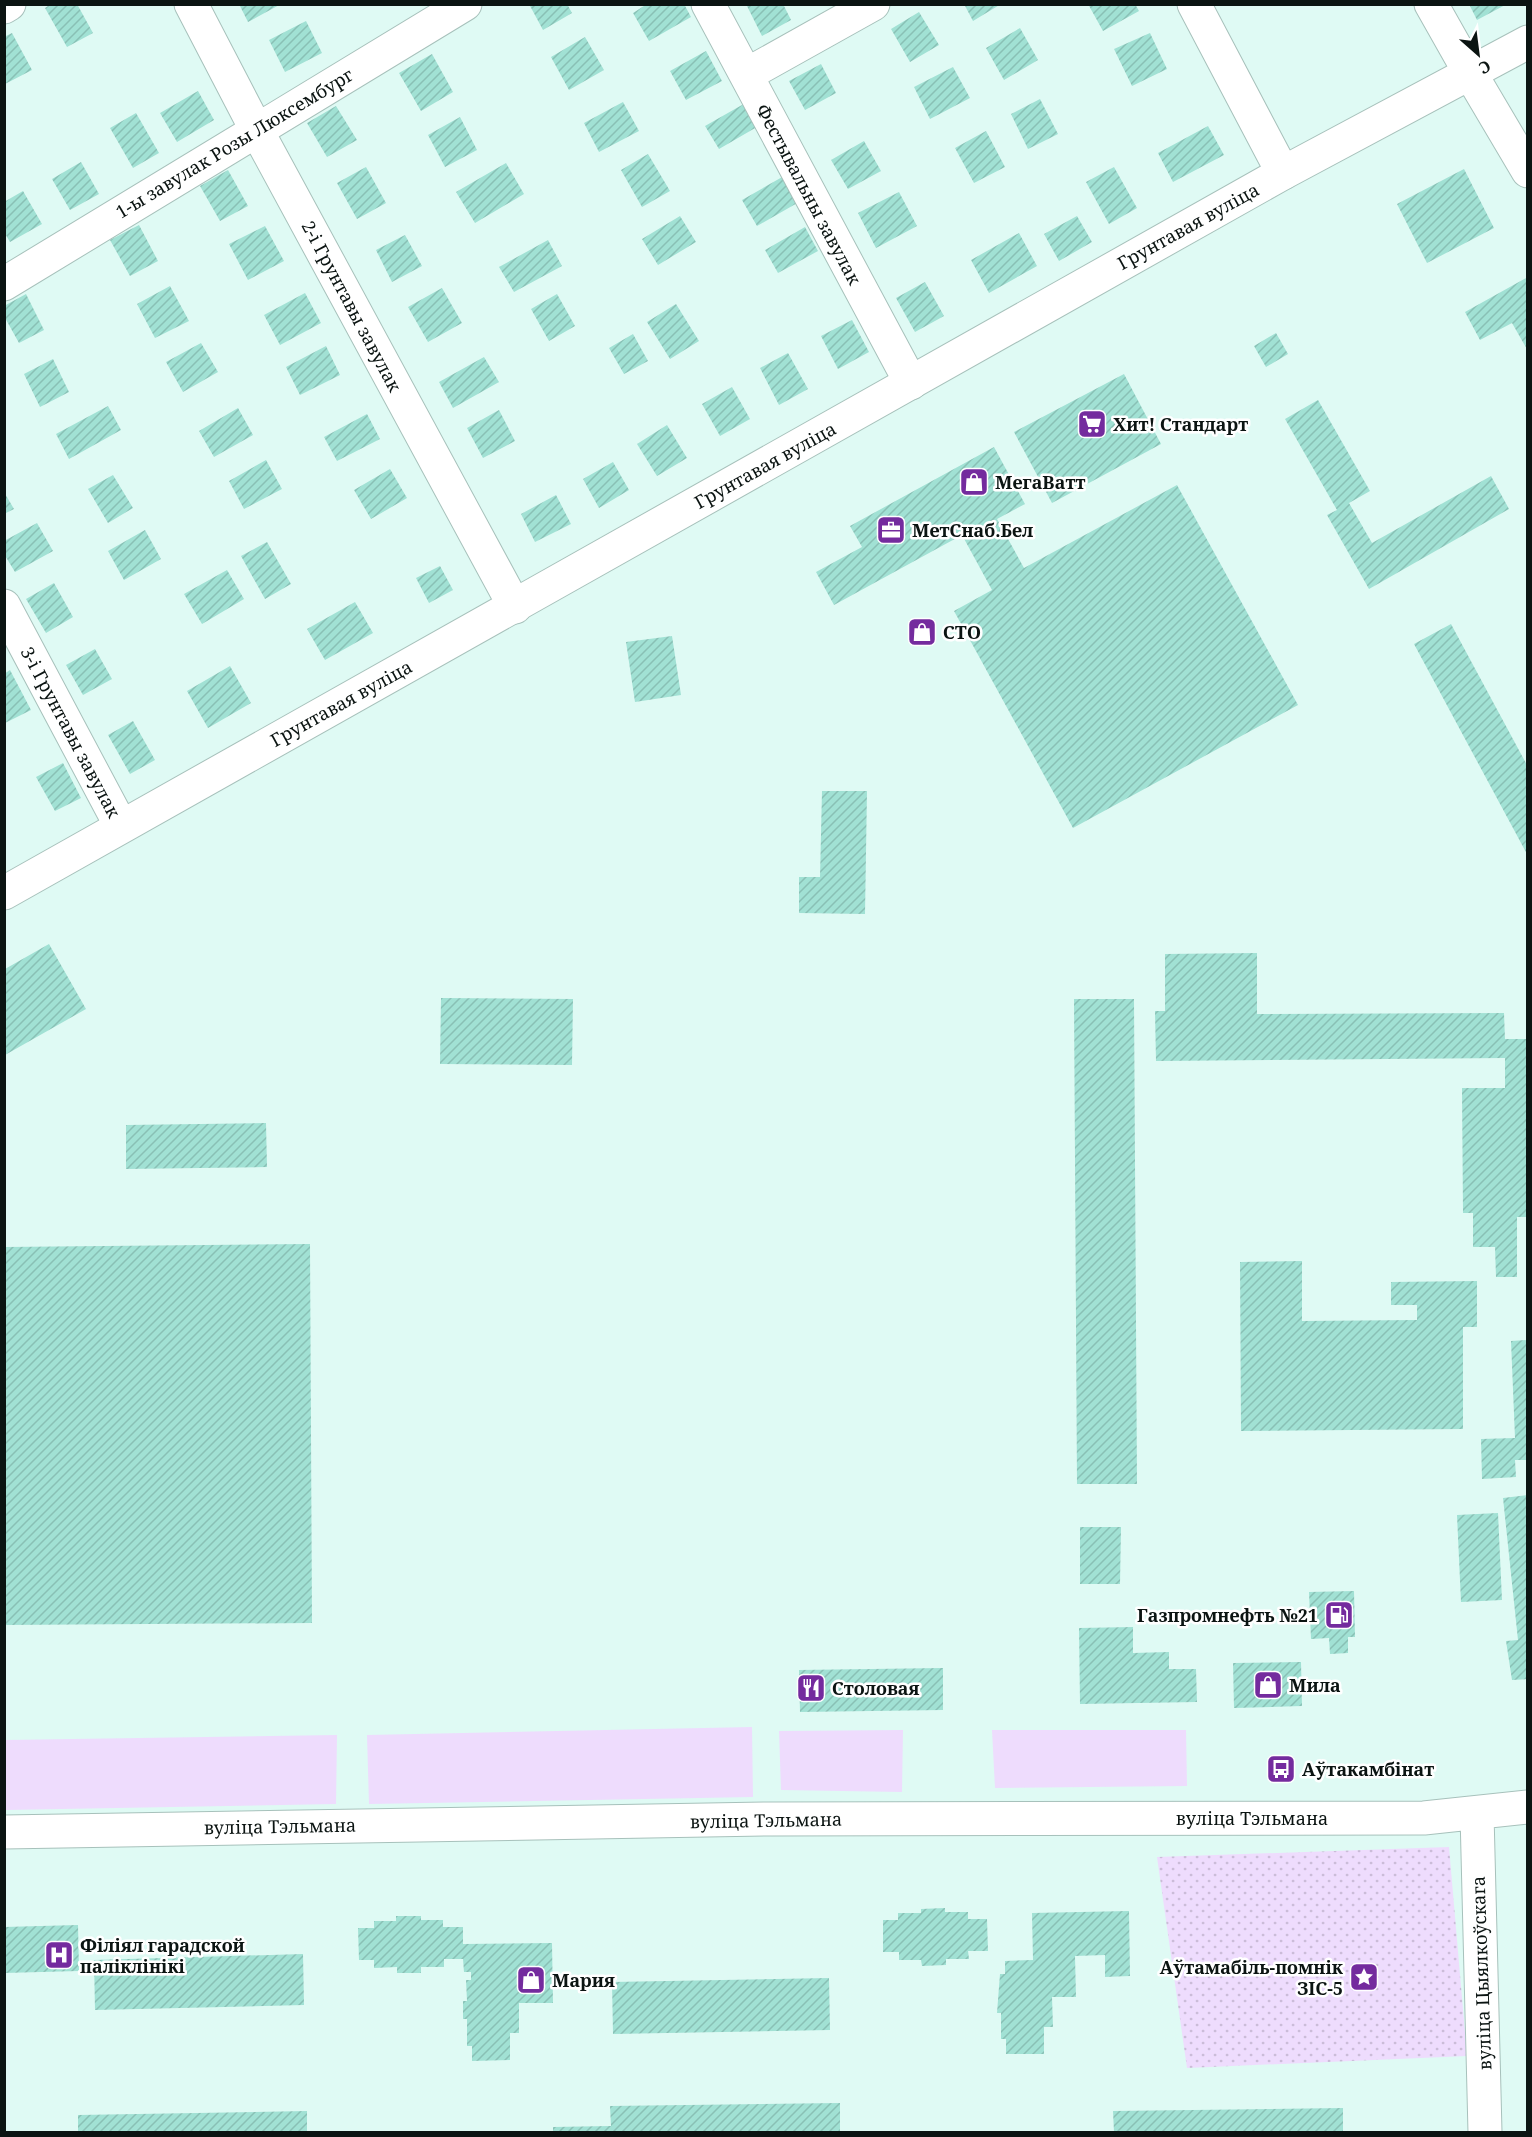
<svg xmlns="http://www.w3.org/2000/svg" width="1532" height="2137" viewBox="0 0 1532 2137" font-family="'Noto Serif',serif">
  <style>
    .green { fill: #eedcfd }
    .park { fill: url(#park-dots) }
    .building { fill: url(#building-hatch) }
    .lines { fill: none; stroke-linecap: round; stroke-linejoin: round }
    .minor-casing { stroke: #a7c1bb; stroke-width: 35 }
    .major-casing { stroke: #a7c1bb; stroke-width: 35 }
    .minor { stroke: #fff; stroke-width: 33 }
    .major { stroke: #fff; stroke-width: 33 }
    .labels { text-anchor: middle; dominant-baseline: central; stroke-width: 5; stroke-linejoin: round; paint-order: stroke }
    .street-label { font-size: 18px; fill: #0b1412; stroke: #fff }
    .poi-label { font-size: 18px; font-weight: bold; fill: #0b1412; stroke: #fff; text-anchor: start }
  </style>
  <defs>
    <pattern id="park-dots" width="8" height="8" patternUnits="userSpaceOnUse" patternTransform="scale(1.5)"><rect width="8" height="8" fill="#eedcfd"/><path d="M2 2h.1M6 6h.1" fill="none" stroke="#cbbcd8" stroke-width="1.8" stroke-linecap="round"/></pattern>
    <pattern id="building-hatch" width="6" height="6" patternUnits="userSpaceOnUse" patternTransform="scale(1.5)"><rect width="6" height="6" fill="#a1e1d4"/><path d="M-1 1l2-2M0 6l6-6M5 7l2-2" fill="none" stroke="#89c0b5"/></pattern>
  </defs>
  <rect width="100%" height="100%" fill="#dffaf4"/>
  <path class="green" d="M 752,1727 L 753,1797 L 369,1804 L 367,1735 Z
    M 903,1730 L 902,1792 L 781,1790 L 779,1731 Z
    M 992,1730 L 1186,1730 L 1187,1786 L 995,1788 Z
    M 337,1735 L 336,1804 L 5,1810 L 5,1740 Z"/>
  <path class="park" d="M 1449,1847 L 1467,2056 L 1187,2068 L 1157,1857 Z"/>
  <path class="building" d="M 51,4 L 77,4 L 93,33 L 67,47 L 45,8 Z
    M 239,4 L 281,4 L 248,22 Z
    M 529,4 L 567,4 L 572,13 L 543,30 Z
    M 647,4 L 684,4 L 691,17 L 649,41 L 633,13 Z
    M 746,4 L 783,4 L 791,20 L 762,36 Z
    M 964,4 L 1001,4 L 973,21 Z
    M 1088,4 L 1135,4 L 1139,11 L 1103,31 Z
    M 1469,4 L 1507,4 L 1477,20 Z
    M 919,12 L 939,45 L 910,62 L 891,29 Z
    M 306,21 L 322,53 L 285,72 L 269,40 Z
    M 1020,28 L 1038,60 L 1004,80 L 986,48 Z
    M 12,33 L 32,70 L 5,84 L 4,37 Z
    M 1150,33 L 1167,69 L 1132,86 L 1114,49 Z
    M 585,37 L 604,70 L 569,90 L 551,57 Z
    M 706,51 L 722,81 L 686,100 L 670,71 Z
    M 432,54 L 453,92 L 421,111 L 399,73 Z
    M 821,64 L 836,93 L 805,110 L 789,81 Z
    M 953,67 L 970,98 L 930,119 L 914,87 Z
    M 198,91 L 214,120 L 177,142 L 160,113 Z
    M 1040,99 L 1058,134 L 1028,149 L 1011,114 Z
    M 749,101 L 762,124 L 719,149 L 705,126 Z
    M 623,102 L 639,131 L 599,152 L 584,123 Z
    M 336,106 L 357,140 L 327,157 L 307,123 Z
    M 136,113 L 159,153 L 133,168 L 110,128 Z
    M 460,117 L 477,150 L 445,167 L 428,135 Z
    M 1208,126 L 1224,155 L 1173,182 L 1158,153 Z
    M 986,131 L 1005,167 L 974,183 L 955,148 Z
    M 864,141 L 881,171 L 848,189 L 831,160 Z
    M 648,154 L 670,191 L 642,207 L 621,170 Z
    M 81,162 L 99,194 L 70,210 L 52,179 Z
    M 506,163 L 524,194 L 475,223 L 456,192 Z
    M 366,167 L 386,203 L 357,219 L 337,183 Z
    M 1114,167 L 1137,208 L 1109,224 L 1086,182 Z
    M 1464,169 L 1494,228 L 1427,263 L 1397,204 Z
    M 228,170 L 248,206 L 220,221 L 200,186 Z
    M 791,172 L 806,198 L 757,226 L 742,200 Z
    M 23,191 L 42,224 L 10,242 L 4,232 L 4,202 Z
    M 899,192 L 917,226 L 876,248 L 858,213 Z
    M 680,216 L 696,242 L 658,265 L 642,239 Z
    M 1077,216 L 1092,242 L 1059,261 L 1044,234 Z
    M 139,225 L 158,261 L 130,276 L 110,240 Z
    M 265,226 L 284,261 L 248,280 L 229,244 Z
    M 805,227 L 818,251 L 778,273 L 765,250 Z
    M 1019,233 L 1037,266 L 989,293 L 971,260 Z
    M 405,235 L 422,266 L 392,282 L 376,250 Z
    M 548,240 L 562,266 L 514,292 L 499,267 Z
    M 1528,277 L 1528,351 L 1512,323 L 1480,340 L 1465,312 Z
    M 925,282 L 944,316 L 915,332 L 896,298 Z
    M 170,286 L 189,321 L 155,338 L 137,304 Z
    M 442,288 L 462,323 L 428,342 L 408,307 Z
    M 305,293 L 321,323 L 280,345 L 264,315 Z
    M 26,294 L 44,330 L 19,343 L 4,316 L 4,306 Z
    M 557,294 L 575,326 L 549,341 L 531,309 Z
    M 676,304 L 699,341 L 670,359 L 647,322 Z
    M 852,320 L 869,352 L 838,369 L 821,336 Z
    M 1276,333 L 1288,354 L 1266,367 L 1254,346 Z
    M 633,334 L 648,361 L 624,374 L 609,348 Z
    M 201,343 L 218,372 L 183,392 L 166,362 Z
    M 326,346 L 340,375 L 300,395 L 286,367 Z
    M 788,353 L 808,389 L 779,405 L 760,368 Z
    M 484,357 L 499,382 L 453,408 L 439,382 Z
    M 53,359 L 69,392 L 40,407 L 24,374 Z
    M 1124,374 L 1161,444 L 1052,503 L 1014,432 Z
    M 732,387 L 750,419 L 720,436 L 702,404 Z
    M 1318,400 L 1370,491 L 1349,503 L 1372,543 L 1491,476 L 1509,509 L 1369,589 L 1327,515 L 1337,510 L 1285,419 Z
    M 108,406 L 121,430 L 69,459 L 56,434 Z
    M 238,408 L 253,435 L 214,457 L 199,431 Z
    M 499,410 L 515,441 L 483,458 L 467,428 Z
    M 367,414 L 380,439 L 337,461 L 324,437 Z
    M 667,425 L 687,458 L 657,476 L 637,444 Z
    M 994,447 L 1025,504 L 997,519 L 1024,568 L 1177,485 L 1298,705 L 1073,828 L 954,611 L 992,590 L 962,535 L 834,605 L 816,572 L 862,547 L 850,526 Z
    M 266,460 L 282,489 L 244,509 L 229,481 Z
    M 613,462 L 629,490 L 599,508 L 583,479 Z
    M 390,469 L 407,498 L 371,519 L 354,490 Z
    M 113,475 L 133,508 L 108,523 L 88,489 Z
    M 4,492 L 14,509 L 4,514 Z
    M 556,495 L 571,524 L 535,542 L 521,514 Z
    M 37,523 L 53,551 L 15,572 L 4,554 L 4,541 Z
    M 145,530 L 161,559 L 124,580 L 108,551 Z
    M 267,542 L 291,584 L 265,599 L 241,556 Z
    M 440,566 L 453,590 L 429,603 L 416,578 Z
    M 227,570 L 244,599 L 202,624 L 184,594 Z
    M 54,583 L 73,617 L 46,633 L 26,599 Z
    M 355,602 L 373,633 L 325,660 L 307,629 Z
    M 1451,624 L 1528,767 L 1528,856 L 1414,644 Z
    M 672,636 L 681,695 L 635,702 L 626,642 Z
    M 95,649 L 112,679 L 83,695 L 66,665 Z
    M 230,666 L 251,703 L 208,728 L 187,691 Z
    M 10,670 L 31,710 L 5,723 L 4,674 Z
    M 133,721 L 155,760 L 130,774 L 108,735 Z
    M 63,763 L 81,798 L 55,811 L 36,777 Z
    M 822,791 L 867,791 L 865,914 L 799,913 L 799,877 L 820,877 Z
    M 49,944 L 86,1009 L 5,1055 L 5,969 Z
    M 1257,953 L 1257,1014 L 1504,1013 L 1505,1039 L 1528,1039 L 1528,1217 L 1517,1217 L 1517,1277 L 1496,1277 L 1495,1247 L 1473,1247 L 1473,1213 L 1463,1213 L 1462,1088 L 1505,1088 L 1505,1058 L 1156,1061 L 1155,1011 L 1165,1011 L 1165,954 Z
    M 441,998 L 573,999 L 572,1065 L 440,1064 Z
    M 1074,999 L 1134,999 L 1137,1484 L 1077,1484 Z
    M 266,1123 L 267,1167 L 126,1169 L 126,1125 Z
    M 310,1244 L 312,1623 L 4,1625 L 4,1247 Z
    M 1302,1261 L 1302,1321 L 1417,1320 L 1417,1305 L 1391,1305 L 1391,1282 L 1477,1281 L 1477,1327 L 1463,1327 L 1463,1429 L 1241,1431 L 1240,1262 Z
    M 1528,1340 L 1528,1460 L 1515,1460 L 1516,1477 L 1482,1479 L 1481,1439 L 1515,1438 L 1511,1341 Z
    M 1528,1495 L 1528,1679 L 1512,1680 L 1506,1641 L 1518,1640 L 1503,1498 Z
    M 1498,1513 L 1502,1600 L 1461,1602 L 1457,1515 Z
    M 1080,1527 L 1121,1527 L 1120,1584 L 1080,1584 Z
    M 1354,1591 L 1355,1637 L 1348,1637 L 1348,1653 L 1330,1654 L 1329,1638 L 1311,1639 L 1309,1592 Z
    M 1133,1627 L 1133,1653 L 1169,1652 L 1169,1669 L 1196,1669 L 1197,1702 L 1080,1704 L 1079,1628 Z
    M 1301,1662 L 1302,1706 L 1234,1708 L 1233,1663 Z
    M 943,1668 L 943,1710 L 800,1712 L 799,1670 Z
    M 945,1908 L 945,1912 L 968,1912 L 968,1919 L 987,1919 L 988,1951 L 968,1951 L 969,1959 L 946,1959 L 946,1965 L 922,1966 L 921,1960 L 899,1960 L 899,1952 L 883,1952 L 883,1920 L 898,1920 L 898,1913 L 921,1913 L 921,1909 Z
    M 1129,1911 L 1130,1976 L 1105,1977 L 1105,1955 L 1075,1956 L 1076,1997 L 1052,1997 L 1053,2027 L 1044,2027 L 1044,2054 L 1006,2054 L 1006,2039 L 1001,2039 L 1001,2013 L 997,2013 L 1000,1974 L 1005,1974 L 1005,1961 L 1033,1960 L 1032,1913 Z
    M 396,1916 L 421,1916 L 421,1920 L 443,1920 L 443,1927 L 463,1927 L 463,1944 L 552,1943 L 553,2003 L 519,2003 L 519,2033 L 510,2033 L 510,2060 L 472,2061 L 472,2046 L 467,2046 L 467,2019 L 463,2019 L 463,2001 L 467,2001 L 466,1980 L 471,1980 L 471,1972 L 464,1972 L 463,1959 L 444,1959 L 444,1967 L 421,1967 L 421,1973 L 397,1973 L 397,1967 L 374,1968 L 374,1960 L 359,1960 L 358,1928 L 374,1928 L 374,1921 L 396,1921 Z
    M 78,1925 L 79,1971 L 4,1973 L 4,1927 Z
    M 303,1954 L 304,2005 L 95,2010 L 94,1960 Z
    M 829,1978 L 830,2030 L 613,2034 L 612,1982 Z
    M 840,2103 L 840,2132 L 553,2132 L 553,2127 L 611,2126 L 610,2106 Z
    M 1343,2108 L 1343,2132 L 1114,2132 L 1113,2111 Z
    M 307,2111 L 307,2132 L 78,2132 L 78,2115 Z"/>
  <g class="lines">
    <g class="minor-casing">
      <path id="minor" d="M 191,4 L 256,129 L 515,607
        M 708,4 L 911,383
        M 1194,4 L 1283,173
        M 1431,4 L 1470,73
        M 4,7 L 9,4
        M 746,75 L 873,4
        M 4,284 L 465,4
        M 4,606 L 121,826"/>
    </g>
    <g class="major-casing">
      <path id="major" d="M 1470,73 L 1528,171
        M 4,893 L 1283,173 L 1528,42
        M 1477,1814 L 1485,2132
        M 4,1832 L 769,1819 L 1424,1818 L 1528,1807"/>
    </g>
    <use href="#minor" class="minor"/>
    <use href="#major" class="major"/>
  </g>
  <defs>
    <g id="supermarket-square" transform="scale(1.5)"><rect x="-9" y="-9" width="18" height="18" rx="4" fill="#742b9e" stroke="#fff"/><path d="M-6-5.5h2.5l.6 2H6L4.5 2H-2.5L-4.4-4H-6ZM-1.5 3.2a1.3 1.3 0 1 0 .1 0ZM3 3.2a1.3 1.3 0 1 0 .1 0Z" fill="#fff"/></g>
    <g id="shop-square" transform="scale(1.5)"><rect x="-9" y="-9" width="18" height="18" rx="4" fill="#742b9e" stroke="#fff"/><path d="M-5-2.5h2.3a2.7 3.5 0 0 1 5.4 0H5L5.5 6h-11ZM-1.5-2.5h3a1.5 2.3 0 0 0-3 0Z" fill="#fff"/></g>
    <g id="office-square" transform="scale(1.5)"><rect x="-9" y="-9" width="18" height="18" rx="4" fill="#742b9e" stroke="#fff"/><path d="M-6-3h4V-5.5h4V-3h4V5H-6ZM-1-4.5V-3h2v-1.5ZM-6 0V1H6V0Z" fill="#fff"/></g>
    <g id="fuel-square" transform="scale(1.5)"><rect x="-9" y="-9" width="18" height="18" rx="4" fill="#742b9e" stroke="#fff"/><path d="M-5.5-6h7V0h2V4h1.3V-2.5L3-4.5l.8-.8L6-3V5H2.5V1h-1V6h-7ZM-4.2-4.7v3.2H.2V-4.7Z" fill="#fff"/></g>
    <g id="restaurant-square" transform="scale(1.5)"><rect x="-9" y="-9" width="18" height="18" rx="4" fill="#742b9e" stroke="#fff"/><path d="M-5-6h1v4h1v-4h1v4h1v-4h1v5L-1.5 .5V6h-2V.5L-5-1ZM5-6V6H3V1.5H1.5Q1.5-4 5-6Z" fill="#fff"/></g>
    <g id="bus-square" transform="scale(1.5)"><rect x="-9" y="-9" width="18" height="18" rx="4" fill="#742b9e" stroke="#fff"/><path d="M-5-6H5V4H4V6H2V4H-2V6H-4V4H-5ZM-3.5-4V0h7V-4ZM-3.5 1.2v1.5H-2V1.2ZM2 1.2v1.5H3.5V1.2Z" fill="#fff"/></g>
    <g id="hospital-square" transform="scale(1.5)"><rect x="-9" y="-9" width="18" height="18" rx="4" fill="#742b9e" stroke="#fff"/><path d="M-5-5h3v3.5h4V-5h3V5h-3V1.5h-4V5h-3Z" fill="#fff"/></g>
    <g id="sight-square" transform="scale(1.5)"><rect x="-9" y="-9" width="18" height="18" rx="4" fill="#742b9e" stroke="#fff"/><path d="M0-6L1.8-2.2L6-1.7L2.9 1.2L3.7 5.4L0 3.3L-3.7 5.4L-2.9 1.2L-6-1.7L-1.8-2.2Z" fill="#fff"/></g>
  </defs>
  <g fill-rule="evenodd">
    <use href="#supermarket-square" x="1092" y="424"/>
    <use href="#shop-square" x="974" y="482"/>
    <use href="#office-square" x="891" y="530"/>
    <use href="#shop-square" x="922" y="632"/>
    <use href="#fuel-square" x="1339" y="1615"/>
    <use href="#shop-square" x="1268" y="1685"/>
    <use href="#restaurant-square" x="811" y="1688"/>
    <use href="#bus-square" x="1281" y="1769"/>
    <use href="#hospital-square" x="59" y="1955"/>
    <use href="#sight-square" x="1364" y="1977"/>
    <use href="#shop-square" x="531" y="1980"/>
  </g>
  <g class="labels">
    <g class="street-label">
      <text transform="translate(234 143) rotate(-31)">1-ы завулак Розы Люксембург</text>
      <text transform="translate(809 194) rotate(62)">Фестывальны завулак</text>
      <text transform="translate(1188 226) rotate(-29)">Грунтавая вуліца</text>
      <text transform="translate(352 306) rotate(62)">2-і Грунтавы завулак</text>
      <text transform="translate(765 465) rotate(-29)">Грунтавая вуліца</text>
      <text transform="translate(341 703) rotate(-29)">Грунтавая вуліца</text>
      <text transform="translate(71 732) rotate(62)">3-і Грунтавы завулак</text>
      <text x="1252" y="1818">вуліца Тэльмана</text>
      <text transform="translate(766 1820) rotate(-1)">вуліца Тэльмана</text>
      <text transform="translate(280 1826) rotate(-1)">вуліца Тэльмана</text>
      <text transform="translate(1481 1973) rotate(-92)">вуліца Цыялкоўскага</text>
    </g>
    <g class="poi-label">
      <text x="1113" y="424">Хит! Стандарт</text>
      <text x="995" y="482">МегаВатт</text>
      <text x="912" y="530">МетСнаб.Бел</text>
      <text x="943" y="632">СТО</text>
      <text x="1318" y="1615" text-anchor="end">Газпромнефть №21</text>
      <text x="1289" y="1685">Мила</text>
      <text x="832" y="1688">Столовая</text>
      <text x="1302" y="1769">Аўтакамбінат</text>
      <text x="80" y="1945">Філіял гарадской<tspan x="80" dy="21">паліклінікі</tspan></text>
      <text x="1343" y="1967" text-anchor="end">Аўтамабіль-помнік<tspan x="1343" dy="21">ЗІС-5</tspan></text>
      <text x="552" y="1980">Мария</text>
    </g>
  </g>
  <rect width="1532" height="2137" fill="none" stroke="#0b1412" stroke-width="12"/>
  <g transform="translate(1478 54) rotate(152)" stroke="#ffffff" stroke-width="4.5" paint-order="stroke">
  <path d="M0-4.5L10 22L0 15L-10 22Z" fill="#0b1412"/>
  <text y="-9" font-size="16" font-weight="bold" text-anchor="middle" fill="#0b1412">С</text>
  </g>
</svg>
